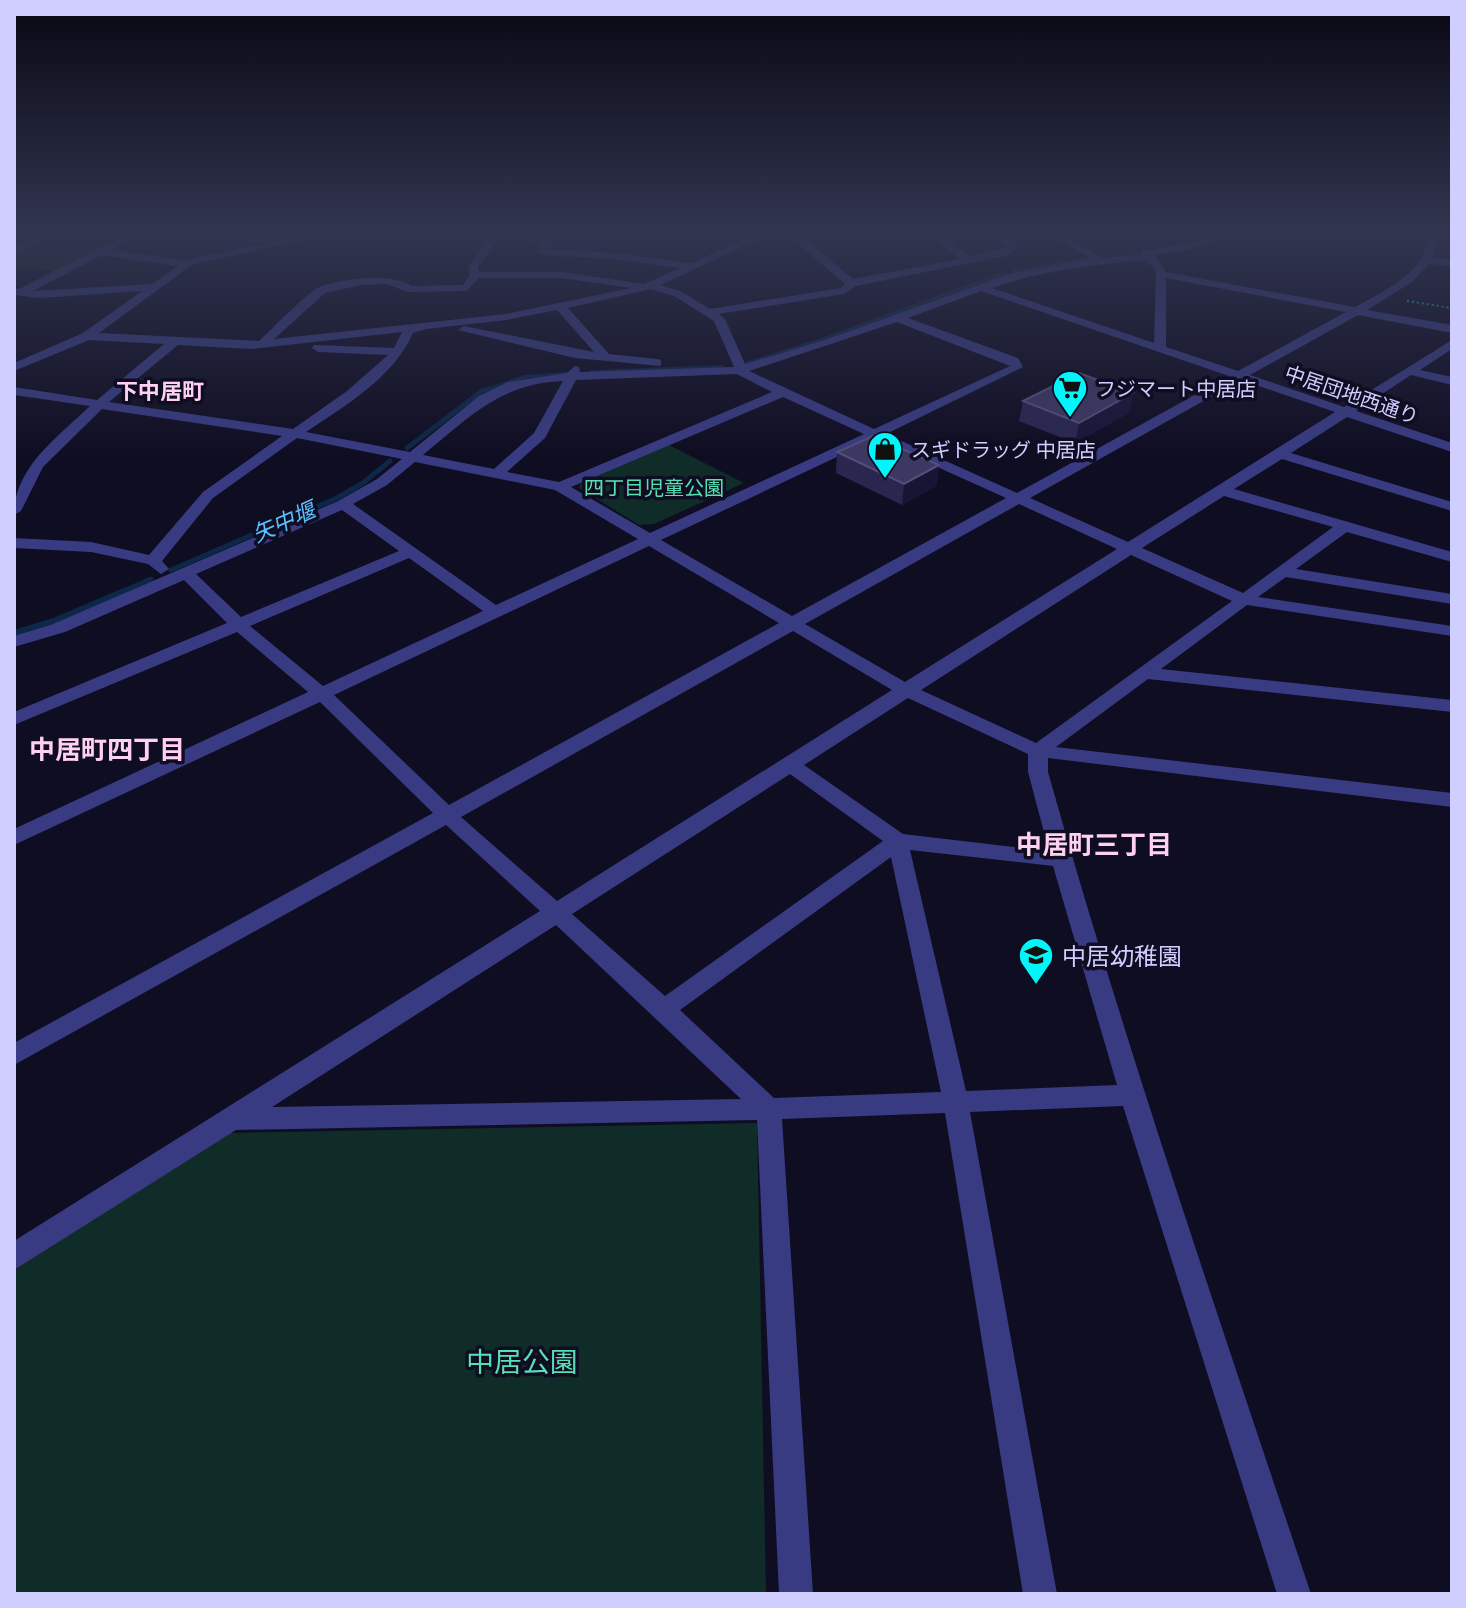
<svg xmlns="http://www.w3.org/2000/svg" width="1466" height="1608" viewBox="0 0 1466 1608" font-family="'Exo 2','Noto Sans JP',sans-serif">
  <style>
    .green { fill: #102c28 }
    .lines { fill: none; stroke-linecap: round; stroke-linejoin: round }
    .stream-far2 { stroke: #0c2747; stroke-width: 4 }
    .stream-far1 { stroke: #0c2747; stroke-width: 5 }
    .stream { stroke: #0c2747; stroke-width: 6 }
    .path { stroke: #2db4a0; stroke-width: 2; stroke-dasharray: 2 3; stroke-linecap: butt }
    .minor { fill: #383b81; fill-rule: evenodd }
    .wall { fill: #2a2650 }
    .shaded-wall { fill: #181436 }
    .building { fill: #3c3863; stroke: #534f7b; stroke-width: 2 }
    .labels { text-anchor: middle; dominant-baseline: central; stroke-width: 7; stroke-linejoin: round; paint-order: stroke }
    .far-poi-label { font-size: 20px; fill: #cfceff; stroke: #0f0d22; text-anchor: start }
    .far-street-label { font-size: 20px; fill: #cfceff; stroke: #0f0d22 }
    .far-park-label { font-size: 20px; fill: #59e0b2; stroke: #0f0d22 }
    .far-neighbourhood-label { font-size: 22px; font-weight: bold; fill: #ffd0f2; stroke: #0f0d22 }
    .far-water-label { font-size: 22px; font-style: italic; fill: #5cc2ff; stroke: #0f0d22 }
    .poi-label { font-size: 24px; fill: #cfceff; stroke: #0f0d22; text-anchor: start }
    .neighbourhood-label { font-size: 26px; font-weight: bold; fill: #ffd0f2; stroke: #0f0d22 }
    .near-park-label { font-size: 28px; fill: #59e0b2; stroke: #0f0d22 }
  </style>
  <rect width="100%" height="100%" fill="#0f0d22"/>
  <path class="green" d="M 62,230 L 134,230 L 54,271 L 14,266 L 14,253 Z
    M 667,444 L 744,483 L 654,524 L 639,525 L 579,488 L 581,481 Z
    M 757,1123 L 766,1594 L 14,1594 L 14,1270 L 227,1133 Z"/>
  <g class="lines">
    <path class="stream-far2" d="M 1105,257 L 1137,254
      M 1013,271 L 1086,259
      M 745,364 L 822,340 L 1005,273
      M 592,372 L 722,367
      M 486,390 L 524,377 L 566,374"/>
    <path class="stream-far1" d="M 407,448 L 482,391 L 492,388
      M 171,570 L 337,498 L 363,483 L 390,461
      M 119,593 L 151,579"/>
    <path class="stream" d="M 14,633 L 56,620 L 124,591"/>
    <path class="path" d="M 1407,301 L 1452,308"/>
    <path class="minor" d="M 50,230 L 63,230 L 14,254 L 14,247 Z
      M 135,230 L 148,230 L 111,250 L 185,260 L 267,243 L 179,230 L 269,237 L 273,242 L 329,230 L 348,230 L 193,264 L 99,333 L 259,341 C 277,324 295,305 314,290 C 331,278 395,272 411,286 L 463,285 L 470,275 L 468,267 L 488,238 L 427,235 L 427,231 L 431,230 L 492,233 L 504,230 L 502,233 L 545,235 L 547,230 L 557,230 L 549,249 L 616,253 L 691,263 L 764,230 L 777,230 L 661,285 L 682,292 L 710,309 L 841,288 L 845,284 L 793,239 L 795,230 L 805,230 L 802,236 L 853,279 L 960,259 L 923,230 L 932,230 L 971,256 L 1008,247 L 990,230 L 1001,230 L 1019,247 L 1009,255 L 856,286 L 844,294 L 719,314 L 725,319 L 745,364 L 828,339 L 1012,273 L 1090,259 L 1044,230 L 1056,230 L 1102,258 L 1141,255 L 1141,251 L 1185,244 L 1232,230 L 1270,230 L 1265,233 L 1246,232 L 1186,250 L 1154,255 L 1166,272 L 1355,307 C 1388,289 1427,272 1430,230 L 1440,230 L 1433,258 L 1452,260 L 1452,266 L 1429,264 L 1412,282 L 1367,310 L 1452,325 L 1452,333 L 1358,315 L 1250,375 L 1344,407 L 1452,340 L 1452,349 L 1420,370 L 1452,377 L 1452,385 L 1411,375 L 1356,411 L 1452,443 L 1452,452 L 1347,417 L 1291,453 L 1452,502 L 1452,511 L 1282,459 L 1234,489 L 1452,552 L 1452,562 L 1347,532 L 1296,569 L 1452,594 L 1452,604 L 1286,577 L 1258,597 L 1452,626 L 1452,636 L 1247,605 L 1161,669 L 1452,700 L 1452,712 L 1148,679 L 1056,747 L 1452,793 L 1452,807 L 1048,758 L 1048,772 C 1126,1049 1220,1321 1311,1594 L 1277,1594 L 1123,1106 L 970,1112 L 1057,1594 L 1023,1594 L 945,1113 L 782,1119 L 813,1594 L 779,1594 L 757,1120 L 236,1130 L 14,1270 L 14,1241 L 540,911 L 446,825 L 14,1065 L 14,1043 L 433,813 L 320,702 L 14,845 L 14,829 L 308,692 L 237,632 L 14,725 L 14,712 L 227,623 L 184,580 L 65,632 L 14,647 L 14,636 L 53,624 L 338,501 L 377,479 L 402,459 L 297,438 L 213,498 L 162,561 L 169,569 L 161,574 L 148,564 L 91,552 L 14,548 L 14,538 L 91,542 L 149,555 L 203,492 L 282,436 L 102,409 L 43,467 L 21,511 L 14,515 C 14,467 58,437 90,406 L 14,395 L 14,387 L 97,400 L 164,344 L 89,340 L 14,371 L 14,363 L 83,333 L 142,291 L 40,298 L 14,295 L 14,289 L 19,289 ZM 498,239 L 543,241 L 538,252 L 543,255 L 616,259 L 680,268 L 644,284 L 562,272 L 479,272 L 478,267 ZM 102,255 L 178,266 L 152,284 L 33,291 ZM 1146,260 L 1156,270 L 1154,343 L 992,288 C 1041,270 1094,265 1146,260 ZM 479,278 L 562,278 L 631,288 L 506,314 L 274,339 L 325,293 L 361,285 L 387,284 L 408,292 L 466,291 ZM 1166,278 L 1346,312 L 1238,371 L 1166,347 ZM 651,289 L 674,296 L 714,321 L 734,367 L 580,372 L 579,367 L 575,366 L 567,373 L 508,382 L 479,396 L 410,452 L 306,432 C 346,405 393,378 413,333 L 426,329 L 506,320 L 557,310 L 594,352 L 464,326 L 458,330 L 575,358 L 661,366 L 661,360 L 657,359 L 609,354 L 568,308 ZM 981,291 L 1229,376 L 1017,493 L 886,434 L 1023,367 L 1018,358 L 908,318 ZM 897,322 L 1010,366 L 874,429 L 749,371 ZM 402,332 L 394,348 L 314,345 L 312,348 L 318,352 L 388,355 L 347,391 L 293,429 L 109,402 L 178,345 L 252,349 ZM 737,374 L 772,392 L 559,482 L 507,472 L 545,438 L 576,380 ZM 1241,380 L 1335,412 L 1128,542 L 1030,498 ZM 563,381 L 534,433 L 494,469 L 423,455 C 468,418 501,383 563,381 ZM 783,397 L 864,434 L 650,533 L 571,487 ZM 875,439 L 1006,498 L 792,616 L 661,540 ZM 415,462 L 555,490 L 638,539 L 496,605 L 353,504 L 387,485 ZM 1224,496 L 1333,527 L 1243,593 L 1142,548 ZM 1019,504 L 1117,549 L 905,682 L 805,624 ZM 342,510 L 399,551 L 241,617 L 196,574 ZM 649,546 L 779,623 L 449,805 L 334,695 ZM 1131,555 L 1232,601 L 1036,743 L 921,690 ZM 409,558 L 483,611 L 323,686 L 250,626 ZM 793,631 L 892,690 L 557,901 L 461,817 ZM 908,698 L 1028,754 L 1028,772 L 1049,851 L 903,834 L 804,765 ZM 790,774 L 883,841 L 665,996 L 572,914 ZM 910,850 L 1053,866 L 1117,1085 L 966,1091 ZM 891,857 L 941,1092 L 774,1098 L 680,1010 ZM 556,925 L 741,1099 L 272,1107 Z"/>
  </g>
  <path class="wall" d="M 1023,401 L 1129,413 L 1075,443 L 1019,421 Z
    M 837,452 L 939,465 L 936,486 L 902,505 L 836,473 Z"/>
  <path class="shaded-wall" d="M 1133,393 L 1129,413 L 1075,443 L 1079,423 Z
    M 939,465 L 936,486 L 902,505 L 904,484 Z"/>
  <path class="building" d="M 1079,373 L 1133,393 L 1079,423 L 1023,401 Z
    M 873,436 L 939,465 L 904,484 L 837,452 Z"/>
  <linearGradient id="sky" x2="0" y2="1"><stop stop-color="#080713"/><stop offset="0.51" stop-color="#31354f"/><stop offset="1" stop-color="#31354f" stop-opacity="0"/></linearGradient>
  <rect width="1466" height="455" fill="url(#sky)"/>
  <defs>
    <g id="supermarket-pin" transform="scale(1.8)"><path d="M0 17L-7.5 6A9.5 9.5 0 1 1 7.5 6Z" fill="#00f6f9" stroke="#0f0d22"/><path d="M-6-5.5h2.5l.6 2H6L4.5 2H-2.5L-4.4-4H-6ZM-1.5 3.2a1.3 1.3 0 1 0 .1 0ZM3 3.2a1.3 1.3 0 1 0 .1 0Z" fill="#111"/></g>
    <g id="shop-pin" transform="scale(1.8)"><path d="M0 17L-7.5 6A9.5 9.5 0 1 1 7.5 6Z" fill="#00f6f9" stroke="#0f0d22"/><path d="M-5-2.5h2.3a2.7 3.5 0 0 1 5.4 0H5L5.5 6h-11ZM-1.5-2.5h3a1.5 2.3 0 0 0-3 0Z" fill="#111"/></g>
    <g id="school-pin" transform="scale(1.8)"><path d="M0 17L-7.5 6A9.5 9.5 0 1 1 7.5 6Z" fill="#00f6f9" stroke="#0f0d22"/><path d="M0-5L7-2L0 1L-7-2ZM-4 1L0 2.5L4 1V4Q0 6-4 4Z" fill="#111"/></g>
  </defs>
  <g fill-rule="evenodd">
    <use href="#supermarket-pin" x="1070" y="388"/>
    <use href="#shop-pin" x="885" y="449"/>
    <use href="#school-pin" x="1036" y="955"/>
  </g>
  <g class="labels">
    <g class="far-poi-label">
      <text x="1096" y="388">フジマート中居店</text>
      <text x="911" y="449">スギドラッグ 中居店</text>
    </g>
    <g class="far-street-label">
      <text transform="translate(1352 394) rotate(19)">中居団地西通り</text>
    </g>
    <g class="far-park-label">
      <text x="654" y="487">四丁目児童公園</text>
    </g>
    <g class="far-neighbourhood-label">
      <text x="160" y="390">下中居町</text>
    </g>
    <g class="far-water-label">
      <text transform="translate(283 521) rotate(-24)">矢中堰</text>
    </g>
    <g class="poi-label">
      <text x="1062" y="955">中居幼稚園</text>
    </g>
    <g class="neighbourhood-label">
      <text x="107" y="748">中居町四丁目</text>
      <text x="1094" y="843">中居町三丁目</text>
    </g>
    <g class="near-park-label">
      <text x="522" y="1361">中居公園</text>
    </g>
  </g>
  <rect width="1466" height="1608" fill="none" stroke="#cfceff" stroke-width="32"/>
</svg>
